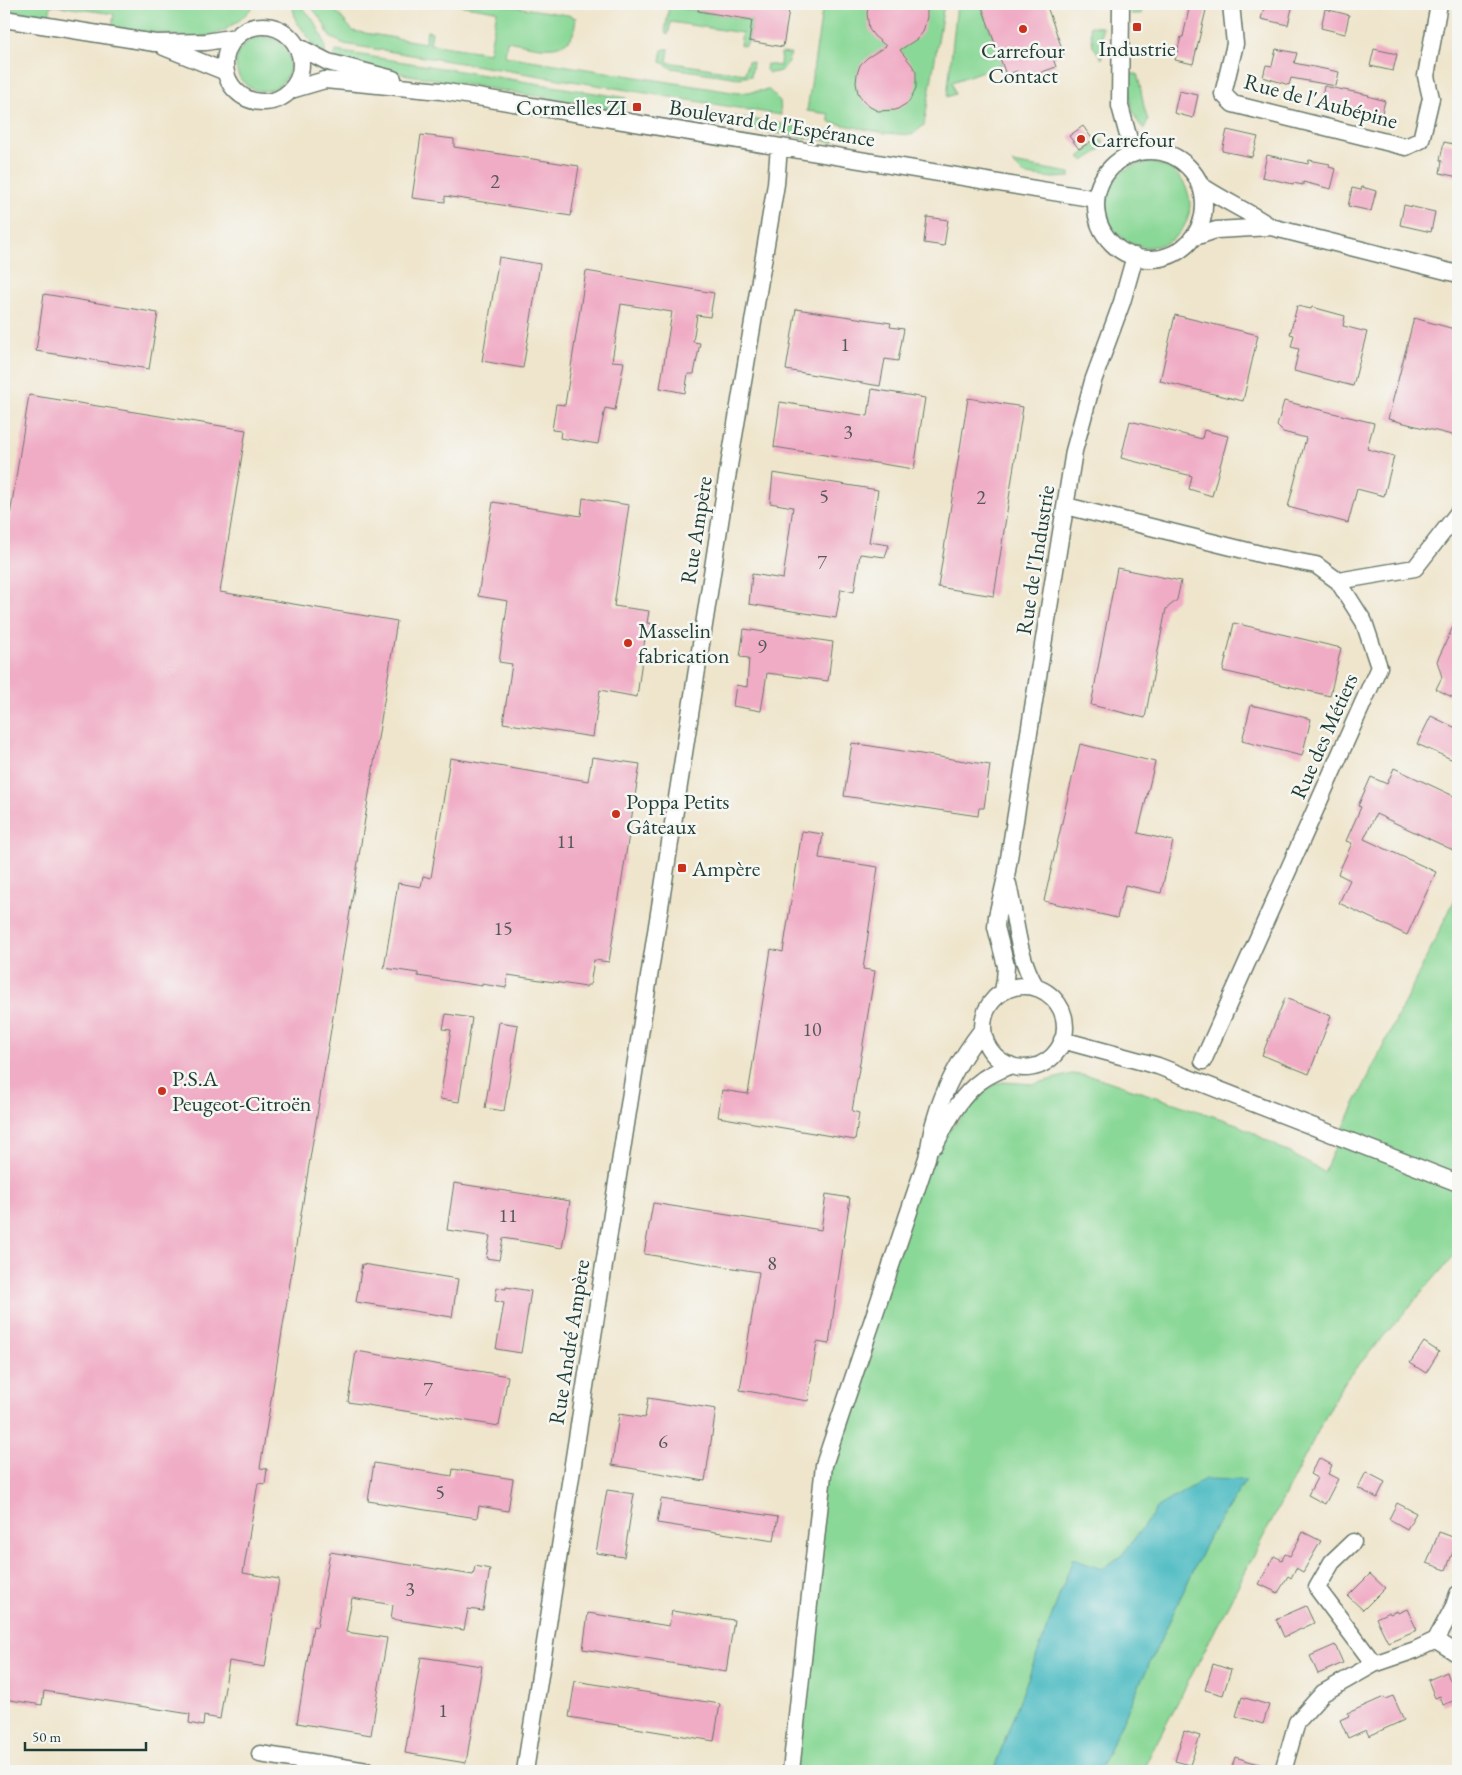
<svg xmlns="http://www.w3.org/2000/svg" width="1462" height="1775" viewBox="0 0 1462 1775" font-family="'EB Garamond',serif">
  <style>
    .green { fill: #8ad897; stroke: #548a66 }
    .water { fill: #4cbbc2; stroke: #367c7b }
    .building { fill: #f0acc5 }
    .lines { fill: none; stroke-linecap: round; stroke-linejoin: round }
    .minor-casing { stroke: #687869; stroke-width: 19 }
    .minor { stroke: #fff; stroke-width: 16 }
    .poi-dot { fill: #c8321e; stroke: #f6f6f2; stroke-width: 2 }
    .labels { text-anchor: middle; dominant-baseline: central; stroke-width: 5; stroke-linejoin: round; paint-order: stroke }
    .number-label { font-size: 20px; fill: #535958 }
    .poi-label { font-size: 22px; fill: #1f3d34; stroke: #f6f6f2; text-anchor: start }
    .street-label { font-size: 22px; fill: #1f3d34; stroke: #f6f6f2 }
  </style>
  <rect width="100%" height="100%" fill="#f6f6f2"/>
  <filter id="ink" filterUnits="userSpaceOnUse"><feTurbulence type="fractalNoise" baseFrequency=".02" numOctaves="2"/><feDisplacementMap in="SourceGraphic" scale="10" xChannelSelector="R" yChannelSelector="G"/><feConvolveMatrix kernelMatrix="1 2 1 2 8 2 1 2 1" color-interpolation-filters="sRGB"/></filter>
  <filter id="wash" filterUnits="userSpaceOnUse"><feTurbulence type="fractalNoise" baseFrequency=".0096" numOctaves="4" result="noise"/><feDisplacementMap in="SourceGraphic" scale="20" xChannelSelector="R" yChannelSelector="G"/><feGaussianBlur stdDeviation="1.12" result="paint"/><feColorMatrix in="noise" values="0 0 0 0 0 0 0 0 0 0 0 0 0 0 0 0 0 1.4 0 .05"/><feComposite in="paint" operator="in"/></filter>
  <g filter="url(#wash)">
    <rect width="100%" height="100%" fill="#efe5cc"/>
    <path class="green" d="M 4,4 L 256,4 L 241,19 L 225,30 L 213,35 L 194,38 L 112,27 L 114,14 L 51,5 L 49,17 L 4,9 Z
      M 292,4 C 308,4 327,39 325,54 L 312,45 L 306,34 L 296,21 Z
      M 309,4 L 330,4 L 353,31 L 425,43 L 427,31 L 432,32 L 430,44 L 489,53 L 497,11 L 451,4 L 497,4 L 568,15 L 576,18 C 575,23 575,29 573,34 C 562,57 527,44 507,41 L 505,56 L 738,93 L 769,90 L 780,101 L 781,115 L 344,44 L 330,37 L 323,22 Z
      M 823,4 L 944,4 L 924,125 L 912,135 L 884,133 L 829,122 L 829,114 L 807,111 Z
      M 957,4 L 981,4 L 1002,64 L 952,82 L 955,94 L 947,97 Z
      M 1131,4 L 1142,4 L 1141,14 L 1131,14 Z
      M 669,6 L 752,20 L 749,41 L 745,46 L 740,45 L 742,33 L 671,22 L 668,35 L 665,32 Z
      M 1090,26 L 1102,27 L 1102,59 L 1093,46 Z
      M236 64a27 27 0 1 1 54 0a27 27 0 1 1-54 0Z
      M 666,49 L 669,49 L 667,62 L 745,74 L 748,61 L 753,62 L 751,76 L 739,78 L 672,68 L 661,62 L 662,50 Z
      M 336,51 L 626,98 L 624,111 L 397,73 L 334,58 Z
      M 781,53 L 791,54 C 785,68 784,72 769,73 L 766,70 L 767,64 L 780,66 Z
      M 1129,74 L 1137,74 C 1142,89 1142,105 1148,120 L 1144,129 C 1129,115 1129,92 1129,74 Z
      M 689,109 L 836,133 L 834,142 L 687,120 Z
      M 1100,140 L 1104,141 L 1099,151 L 1084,161 L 1079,157 Z
      M1106 205a42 42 0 1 1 84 0a42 42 0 1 1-84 0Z
      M 1012,163 L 1070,173 L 1070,177 L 1053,178 L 1025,175 Z
      M 1458,893 L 1458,1251 L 1343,1383 L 1142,1771 L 1099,1771 L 1209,1537 L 1246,1480 L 1158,1507 L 1122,1555 L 1102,1569 L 1073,1560 L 993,1771 L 791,1771 L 824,1465 L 926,1156 L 985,1091 L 995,1084 L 1003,1082 L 1034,1084 L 1072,1074 L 1096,1077 L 1237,1124 L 1324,1172 L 1349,1116 Z"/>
    <path class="water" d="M 1205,1479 L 1246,1480 L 1209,1537 L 1099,1771 L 993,1771 L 1073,1559 L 1102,1569 L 1122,1555 L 1158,1507 Z"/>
    <g id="blocks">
      <path class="building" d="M 699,4 L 790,4 L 783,47 L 749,41 L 752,20 L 698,11 Z
        M 869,4 L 925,4 L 927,9 L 927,17 L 923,32 L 917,39 L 900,50 L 912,65 L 916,72 L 916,88 L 909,102 L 896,110 L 878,111 L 870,107 L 863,101 L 858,93 L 856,83 L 857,74 L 860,65 L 867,58 L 886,46 L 874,36 L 869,29 L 867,13 Z
        M 981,4 L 1046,4 L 1064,54 L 1053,58 L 1056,67 L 1020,80 L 1017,71 L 1006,75 Z
        M 1190,4 L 1207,6 L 1193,64 L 1175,60 L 1181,37 L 1183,37 Z
        M 1265,4 L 1293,4 L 1288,25 L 1261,19 Z
        M 1325,9 L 1349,15 L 1345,34 L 1321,28 Z
        M 1276,49 L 1297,53 L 1294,63 L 1339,72 L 1336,86 L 1291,78 L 1289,85 L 1263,77 L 1266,65 L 1272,66 Z
        M 1374,49 L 1397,54 L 1393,71 L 1370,66 Z
        M 1324,86 L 1369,95 L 1368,96 L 1385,101 L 1380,120 L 1354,113 L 1355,108 L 1321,103 Z
        M 1179,91 L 1198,95 L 1193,118 L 1174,113 Z
        M 1083,126 L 1093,140 L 1079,149 L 1069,136 Z
        M 1227,130 L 1258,137 L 1252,157 L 1222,151 Z
        M 421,135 L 454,139 L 454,147 L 579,166 L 571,216 L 445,196 L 445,202 L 412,198 Z
        M 1444,142 L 1458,145 L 1458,177 L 1440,173 L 1442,161 L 1440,160 Z
        M 1267,155 L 1308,164 L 1309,160 L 1330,164 L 1329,167 L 1336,169 L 1331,189 L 1303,182 L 1303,185 L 1293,183 L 1293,184 L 1262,177 Z
        M 1362,187 L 1376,191 L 1371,211 L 1348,206 L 1352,188 L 1361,190 Z
        M 1404,205 L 1435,212 L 1431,232 L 1400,225 Z
        M 927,217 L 948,220 L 944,246 L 924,243 Z
        M 499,257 L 540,264 L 523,368 L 482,361 Z
        M 586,271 L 714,293 L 710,317 L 697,315 L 693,342 L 700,343 L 694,374 L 688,374 L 685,393 L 660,388 L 672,312 L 621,304 L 612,361 L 624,362 L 615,410 L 605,408 L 598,444 L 560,438 L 561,431 L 552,430 L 556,404 L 565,405 Z
        M 44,294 L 158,313 L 149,369 L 36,351 Z
        M 1297,306 L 1311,309 L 1312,307 L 1345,316 L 1343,326 L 1367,332 L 1353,386 L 1294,371 L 1299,349 L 1291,347 L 1294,335 L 1290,334 Z
        M 796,309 L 891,323 L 890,327 L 904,329 L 898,361 L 885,359 L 880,386 L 786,370 Z
        M 1175,315 L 1258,335 L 1243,401 L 1160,381 Z
        M 1414,318 L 1458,330 L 1458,426 L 1456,436 L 1388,419 Z
        M 872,389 L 925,398 L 914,469 L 774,447 L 780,402 L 868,416 Z
        M 29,395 L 246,430 L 220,592 L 397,621 L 260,1468 L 267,1469 L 265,1484 L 258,1483 L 243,1573 L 279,1579 L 265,1667 L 229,1661 L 220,1719 L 204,1716 L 203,1726 L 189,1723 L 190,1714 L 44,1691 L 42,1705 L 4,1699 L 4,554 Z
        M 968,398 L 1023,407 L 994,596 L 938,587 Z
        M 1284,401 L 1374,423 L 1367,449 L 1394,456 L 1384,496 L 1357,489 L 1348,523 L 1288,507 L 1306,438 L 1283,432 L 1277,426 Z
        M 1130,421 L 1202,439 L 1204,430 L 1228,436 L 1212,496 L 1189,489 L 1192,476 L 1121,458 Z
        M 773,473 L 878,490 L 869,542 L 889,545 L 885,557 L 860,554 L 854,592 L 841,589 L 836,618 L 749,604 L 752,574 L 783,579 L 793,507 L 770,503 Z
        M 583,498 L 629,505 L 614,606 L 649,611 L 647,623 L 656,624 L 654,639 L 645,638 L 637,697 L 600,690 L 593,737 L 503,723 L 512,664 L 499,662 L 508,601 L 478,596 L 493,502 L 581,516 Z
        M 1117,568 L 1181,581 L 1177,600 L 1166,609 L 1145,718 L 1091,705 Z
        M 1458,616 L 1458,700 L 1436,689 L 1442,677 L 1437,661 Z
        M 1234,623 L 1341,648 L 1330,696 L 1223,671 Z
        M 744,629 L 833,642 L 828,681 L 767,673 L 761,711 L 733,706 L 736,685 L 747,687 L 749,658 L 740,657 Z
        M 1251,705 L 1311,719 L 1302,756 L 1242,741 Z
        M 1431,716 L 1458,729 L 1458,762 L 1417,744 Z
        M 852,743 L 990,765 L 984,808 L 979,808 L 978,816 L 844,796 Z
        M 1080,744 L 1155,762 L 1138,833 L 1173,841 L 1161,893 L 1125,885 L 1117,918 L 1044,901 Z
        M 592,757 L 640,764 L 609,962 L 594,960 L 590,985 L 587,985 L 586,987 L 508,975 L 506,988 L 482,984 L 482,986 L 418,976 L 418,973 L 384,968 L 398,883 L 421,887 L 423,876 L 431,878 L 450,758 L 588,781 Z
        M 1394,768 L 1458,798 L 1458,839 L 1453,850 L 1376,814 L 1364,839 L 1436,872 L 1407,935 L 1339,903 L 1350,880 L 1338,874 L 1352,843 L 1346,841 L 1361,807 L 1358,806 L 1371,777 L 1387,784 Z
        M 802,831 L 823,834 L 819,858 L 878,867 L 863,969 L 875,971 L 852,1111 L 859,1113 L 855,1140 L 718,1117 L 722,1090 L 748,1094 L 771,949 L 783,952 Z
        M 1285,998 L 1331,1016 L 1309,1074 L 1262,1055 Z
        M 446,1014 L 472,1018 L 459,1102 L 440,1099 L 451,1030 L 443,1029 Z
        M 499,1022 L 518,1025 L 504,1111 L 485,1108 Z
        M 454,1183 L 570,1201 L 562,1248 L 503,1238 L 499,1260 L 486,1258 L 490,1236 L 447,1230 Z
        M 826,1194 L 850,1198 L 829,1344 L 817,1342 L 808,1401 L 740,1390 L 759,1272 L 644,1254 L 653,1203 L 821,1230 Z
        M 362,1264 L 458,1279 L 452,1317 L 356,1302 Z
        M 506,1287 L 531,1291 L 521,1353 L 496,1349 L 504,1303 L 495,1301 L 497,1288 L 506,1289 Z
        M 1424,1342 L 1439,1352 L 1426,1373 L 1410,1363 Z
        M 356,1351 L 508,1376 L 499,1426 L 348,1402 Z
        M 648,1398 L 716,1409 L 705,1481 L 612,1465 L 619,1414 L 645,1418 Z
        M 1319,1458 L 1332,1465 L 1328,1474 L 1338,1479 L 1325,1504 L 1308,1495 L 1317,1478 L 1310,1474 Z
        M 374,1463 L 452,1476 L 453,1469 L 513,1479 L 508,1511 L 479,1506 L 477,1518 L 368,1501 Z
        M 1366,1472 L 1385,1482 L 1377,1498 L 1358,1488 Z
        M 607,1490 L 634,1494 L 624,1557 L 596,1553 Z
        M 661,1499 L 778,1517 L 774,1541 L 657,1523 Z
        M 1397,1503 L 1416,1513 L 1407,1529 L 1389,1519 Z
        M 1303,1532 L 1321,1541 L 1303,1572 L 1296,1568 L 1291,1578 L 1288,1576 L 1278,1593 L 1259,1584 L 1274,1556 L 1282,1560 L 1285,1554 L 1290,1556 Z
        M 1439,1532 L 1458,1539 L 1446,1570 L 1427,1563 Z
        M 330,1552 L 473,1575 L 475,1566 L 490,1569 L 483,1611 L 468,1609 L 464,1630 L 391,1619 L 393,1605 L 352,1598 L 346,1632 L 387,1638 L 371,1735 L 297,1723 L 313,1626 L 317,1627 Z
        M 1370,1574 L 1385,1588 L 1363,1610 L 1348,1596 Z
        M 1306,1606 L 1314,1623 L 1284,1637 L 1276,1619 Z
        M 1407,1609 L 1417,1630 L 1388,1642 L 1376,1618 L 1389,1612 L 1390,1614 L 1397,1611 L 1398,1613 Z
        M 672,1611 L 734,1620 L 726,1672 L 583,1649 L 588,1613 L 669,1626 Z
        M 1335,1645 L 1343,1663 L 1318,1674 L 1310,1656 Z
        M 421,1657 L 482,1666 L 466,1763 L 405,1753 Z
        M 1213,1664 L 1231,1670 L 1223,1695 L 1205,1690 Z
        M 1447,1672 L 1450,1681 L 1452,1680 L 1458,1699 L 1443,1705 L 1440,1696 L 1435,1698 L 1428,1680 Z
        M 575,1681 L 720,1704 L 714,1741 L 569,1717 Z
        M 1393,1696 L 1404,1720 L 1369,1736 L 1366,1730 L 1348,1738 L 1340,1720 L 1349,1716 L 1348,1713 L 1384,1697 L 1385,1699 Z
        M 1242,1697 L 1269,1705 L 1263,1724 L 1236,1716 Z
        M 1184,1731 L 1200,1736 L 1190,1765 L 1175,1761 Z
        M 1235,1757 L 1272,1768 L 1272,1771 L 1231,1771 Z"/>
    </g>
  </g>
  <g filter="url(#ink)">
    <use href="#blocks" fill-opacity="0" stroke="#687869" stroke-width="1"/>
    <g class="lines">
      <g class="minor-casing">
        <path id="minor" d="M 1121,4 L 1120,106 L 1133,154
          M 1231,4 L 1235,44 L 1223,94 L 1233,104 L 1406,147 L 1421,140 L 1431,98 L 1426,76 L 1439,4
          M 4,19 L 155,43 L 206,42 L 236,37
          M225 64a38 38 0 1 1 76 0a38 38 0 1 1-76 0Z
          M 297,46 L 328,62 L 393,79
          M 164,47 L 226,72
          M 291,90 L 325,80 L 441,91 L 1096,199
          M1096 205a54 54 0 1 1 108 0a54 54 0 1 1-108 0Z
          M 1199,184 C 1222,200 1248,211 1271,227
          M 1192,238 L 1216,230 L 1271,227 L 1458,274
          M 1066,506 L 1268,556 L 1316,565 L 1338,581 L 1364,622 L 1379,667 L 1203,1061
          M 1338,581 L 1415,568 L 1458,513
          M 1008,884 C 1016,919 1017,956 1036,987
          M983 1027a41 41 0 1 1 82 0a41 41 0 1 1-82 0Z
          M 1003,991 L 1005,980 L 1006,966 L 996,927 L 997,916 L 1006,877 L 1074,451 L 1093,381 L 1122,302 L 1135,256
          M 1062,1040 L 1158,1066 L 1458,1183
          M 935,1145 C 947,1122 960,1095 982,1080 C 990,1074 1001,1070 1010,1065
          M 1353,1542 L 1332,1562 L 1317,1588 L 1374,1664
          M 1436,1640 L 1458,1654
          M 260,1754 L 367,1771
          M 525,1771 L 726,484 L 776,184 L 779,147
          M 791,1771 L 824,1465 L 927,1158 C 930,1145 931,1132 935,1120 C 944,1088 962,1056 982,1030
          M 1283,1771 L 1297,1722 L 1323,1693 L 1374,1664 L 1415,1650 L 1436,1640 L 1454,1606 L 1458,1594"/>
      </g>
      <use href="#minor" class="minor"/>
    </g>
  </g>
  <g class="poi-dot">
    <rect x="1132" y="22" width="10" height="10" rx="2.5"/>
    <circle cx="1023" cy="29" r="5"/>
    <rect x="632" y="102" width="10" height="10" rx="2.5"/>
    <circle cx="1081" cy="139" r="5"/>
    <circle cx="628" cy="643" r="5"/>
    <circle cx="616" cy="814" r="5"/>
    <rect x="677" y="863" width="10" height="10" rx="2.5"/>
    <circle cx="162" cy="1091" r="5"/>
  </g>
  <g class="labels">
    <g class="number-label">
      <text x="495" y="181">2</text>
      <text x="845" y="344">1</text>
      <text x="848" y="432">3</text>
      <text x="824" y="496">5</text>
      <text x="981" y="497">2</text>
      <text x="822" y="562">7</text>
      <text x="762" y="646">9</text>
      <text x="566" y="841">11</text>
      <text x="503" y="928">15</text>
      <text x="812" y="1029">10</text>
      <text x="508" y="1215">11</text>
      <text x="772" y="1263">8</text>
      <text x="428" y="1389">7</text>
      <text x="663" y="1441">6</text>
      <text x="440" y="1492">5</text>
      <text x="410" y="1589">3</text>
      <text x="443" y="1710">1</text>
    </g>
    <g class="poi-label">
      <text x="1137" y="48" text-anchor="middle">Industrie</text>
      <text x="1023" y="50" text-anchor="middle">Carrefour<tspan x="1023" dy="25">Contact</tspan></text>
      <text x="627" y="107" text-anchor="end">Cormelles ZI</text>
      <text x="1091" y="139">Carrefour</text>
      <text x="638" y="630">Masselin<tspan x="638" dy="25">fabrication</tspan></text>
      <text x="626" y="801">Poppa Petits<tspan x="626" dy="25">Gâteaux</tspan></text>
      <text x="692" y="868">Ampère</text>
      <text x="172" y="1078">P.S.A<tspan x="172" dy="25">Peugeot-Citroën</tspan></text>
    </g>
    <g class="street-label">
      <text transform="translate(1321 101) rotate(15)">Rue de l'Aubépine</text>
      <text transform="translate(772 123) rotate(9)">Boulevard de l'Espérance</text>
      <text transform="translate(696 530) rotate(-81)">Rue Ampère</text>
      <text transform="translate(1035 560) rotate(-81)">Rue de l'Industrie</text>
      <text transform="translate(1324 736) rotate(-66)">Rue des Métiers</text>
      <text transform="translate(569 1342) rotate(-81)">Rue André Ampère</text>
    </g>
  </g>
  <rect width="1462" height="1775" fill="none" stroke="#f6f6f2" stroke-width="20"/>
  <path d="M25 1742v8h121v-8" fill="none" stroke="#1f3d34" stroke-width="2.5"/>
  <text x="32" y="1742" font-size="15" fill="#1f3d34" stroke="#f6f6f2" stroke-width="4" paint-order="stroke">50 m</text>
</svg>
